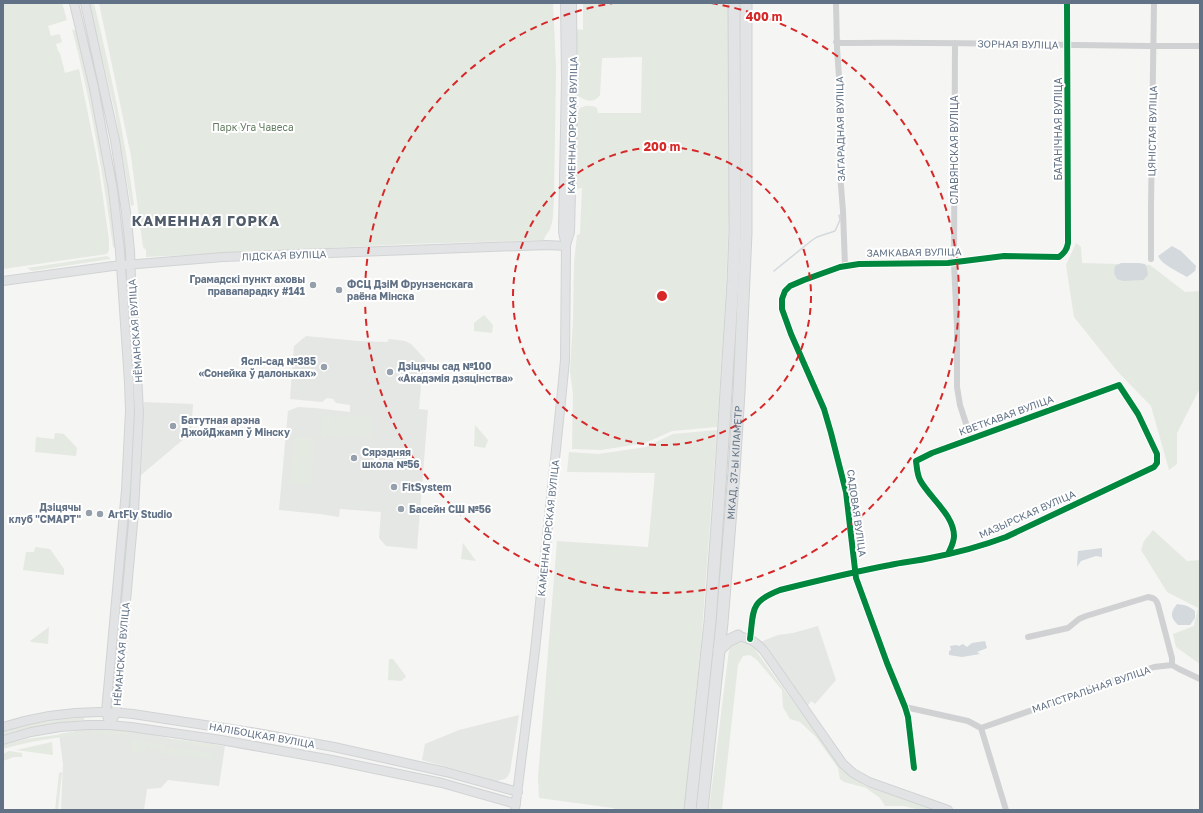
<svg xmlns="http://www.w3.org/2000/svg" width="1203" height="813" viewBox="0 0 1203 813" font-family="'Golos Text',sans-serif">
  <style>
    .built { fill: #e5e7e5 }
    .green { fill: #e4e9e1 }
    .water { fill: #d3d9dd }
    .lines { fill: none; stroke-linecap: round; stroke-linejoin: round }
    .stream { stroke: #d3d9dd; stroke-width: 1.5 }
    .secondary-casing { stroke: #d1d3d4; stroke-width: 10 }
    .highway-casing { stroke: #d0d2d2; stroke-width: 13 }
    .street { stroke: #d0d1d2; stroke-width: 6 }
    .secondary { stroke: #e2e3e4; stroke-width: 8 }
    .highway { stroke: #e2e3e4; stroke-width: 11 }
    .cycleway-casing { stroke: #fff; stroke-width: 8 }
    .cycleway { stroke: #00873e; stroke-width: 6 }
    .ring { fill: none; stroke: #d62828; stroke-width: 2; stroke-dasharray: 7 5 }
    .poi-dot { fill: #95a0ac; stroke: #fff; stroke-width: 1.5 }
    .labels { text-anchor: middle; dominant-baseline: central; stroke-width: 4; stroke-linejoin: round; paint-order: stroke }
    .street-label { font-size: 10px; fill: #627286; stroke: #fff }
    .park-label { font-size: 10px; fill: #647d62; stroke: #fff }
    .poi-label { font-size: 10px; font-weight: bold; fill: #627286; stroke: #fff; text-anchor: start }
    .district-label { font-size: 14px; font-weight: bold; letter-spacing: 1px; fill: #515c6a; stroke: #fff }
    .centre { fill: #d62828; stroke: #fff; stroke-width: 2 }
    .ring-label { font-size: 12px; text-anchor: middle; font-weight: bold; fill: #d62828; stroke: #fff; stroke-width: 4; stroke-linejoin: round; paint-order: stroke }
  </style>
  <rect width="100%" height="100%" fill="#f5f5f3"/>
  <path class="built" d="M 306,336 L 358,341 L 387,342 L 389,339 L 405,341 L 411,344 L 425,359 L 421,386 L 419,409 L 428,410 L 417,549 L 386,546 L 379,538 L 381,512 L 340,509 L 339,517 L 320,514 L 279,510 L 288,411 L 298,407 L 315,408 L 350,412 L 350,405 L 336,403 L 333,399 L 327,398 L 322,402 L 290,399 L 294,346 Z
    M 144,402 L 193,404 L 191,433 L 141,475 Z
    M 818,626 L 836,680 L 815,704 L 811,701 L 807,707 L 798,694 L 793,684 L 782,669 L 775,662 L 760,642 L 778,635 L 793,633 Z
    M 519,715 L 510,772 L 508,776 L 505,779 L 497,781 L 422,760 L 425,744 L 459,730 Z
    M 88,729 L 131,730 L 172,739 L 225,746 L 219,786 L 168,780 L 161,788 L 147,789 L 144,810 L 61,810 L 63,764 L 59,734 Z"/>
  <path class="green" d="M 3,3 L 62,3 L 67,20 L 48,26 L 51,36 L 59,34 L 60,35 L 62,42 L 56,44 L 58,51 L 60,53 L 65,73 L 79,69 L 99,169 L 109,240 L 109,250 L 107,254 L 3,269 Z
    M 89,3 L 94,3 C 110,70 125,137 134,205 L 131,206 L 115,112 Z
    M 99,3 L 553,3 L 556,68 L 554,199 C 553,209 554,220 550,229 C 548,233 545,235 544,240 L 409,244 L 146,257 L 146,250 L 143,247 L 131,156 Z
    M 583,3 L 728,3 C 729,82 731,161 728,239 C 726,302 721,364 717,427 L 672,431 L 645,443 L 601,450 L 572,449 L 573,394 L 570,371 L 573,319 L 574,263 L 577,235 L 580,234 L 582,188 L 576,189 L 574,172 L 577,111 C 581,106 591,104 597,108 L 598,113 L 641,113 L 642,57 L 602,58 L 600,95 C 594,104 584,101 577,95 L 575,29 L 583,30 Z
    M 72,29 L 76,31 L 77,32 L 95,111 L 108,181 L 117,249 L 113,247 C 103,174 91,101 72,29 Z
    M 1076,243 L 1081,247 L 1082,263 L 1150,265 L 1185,292 L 1200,291 L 1200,388 L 1177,433 L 1177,464 L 1169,470 L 1151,406 L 1118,372 L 1074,317 L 1066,265 Z
    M 107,256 L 110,258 L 110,259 L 32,271 L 27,268 Z
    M 484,315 L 493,325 L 492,333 L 474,331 L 474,323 Z
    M 322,415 L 334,416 L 333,437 L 321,436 Z
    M 335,416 L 348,417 L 348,416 L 372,417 L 371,438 L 346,436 L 346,438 L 334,437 Z
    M 475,425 L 488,440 L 485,448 L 474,446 Z
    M 717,430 L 701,644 L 684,810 L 617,810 L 613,808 L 539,798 L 538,777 L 557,541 L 648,547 L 655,473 L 567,472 L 569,452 L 598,454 L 646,447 L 673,434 Z
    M 55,433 L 64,434 L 77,448 L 76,456 L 35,452 L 36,437 L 54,439 Z
    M 294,437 L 315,438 L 311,485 L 290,483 Z
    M 1153,530 L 1187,561 L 1200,560 L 1200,664 L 1176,647 L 1173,634 L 1194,626 L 1198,608 L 1167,592 L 1141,550 L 1144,541 Z
    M 463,543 L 476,561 L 461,559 Z
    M 35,547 L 50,549 L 64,569 L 64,575 L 23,570 L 26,552 L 34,552 Z
    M 49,627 L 48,644 L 31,642 L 30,641 Z
    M 740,641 L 746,643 L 753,647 L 840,766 L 853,777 L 865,786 L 935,810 L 921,810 L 903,806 L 885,806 L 880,798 L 866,788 L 844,782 L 840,779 L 838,768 L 816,737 L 800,722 L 790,719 L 783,707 L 782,690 L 757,660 L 750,655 L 743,656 L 738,665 L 722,810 L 709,810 L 729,650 L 734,643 Z
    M 389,659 L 393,659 L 405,675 L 406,677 L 401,681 L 388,680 Z
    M 84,717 L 84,720 C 56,723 30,726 3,735 L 3,732 C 29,723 56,720 84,717 Z
    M 91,730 L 128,731 L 127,735 L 123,735 L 92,734 L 91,732 Z
    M 85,731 L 86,734 C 58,737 30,741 3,749 L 3,745 L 27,739 Z
    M 171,739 L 213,744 L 217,746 L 217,748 L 173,743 Z
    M 134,740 L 167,745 L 166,754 L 160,754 L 161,750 L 146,748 L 146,753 L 132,751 L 131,749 L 131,742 Z
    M 52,742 L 53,755 L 16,750 Z
    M 170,746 L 213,753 L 214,756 L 211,759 L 169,755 Z
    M 9,751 L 22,753 L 22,757 L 14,757 L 3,761 L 3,754 Z
    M 62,772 L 58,810 L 55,810 L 59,773 Z"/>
  <path class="water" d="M 1172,246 L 1181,251 L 1196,266 L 1195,271 L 1187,277 C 1179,272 1162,265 1158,256 Z
    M 1121,263 L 1139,263 L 1145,264 L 1147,269 L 1148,275 L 1143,280 L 1123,281 L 1117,279 L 1114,273 L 1115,266 Z
    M 1102,548 L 1102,557 L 1096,556 L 1081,561 L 1077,567 L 1078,551 Z
    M 1177,604 C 1185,605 1189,606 1195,611 L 1195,618 L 1190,625 L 1178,625 C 1170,617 1170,613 1177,604 Z
    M 985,641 L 987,648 L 977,652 L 980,654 L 962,657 L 949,655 L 949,651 L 951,650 L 950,646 L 956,645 L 959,646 L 963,644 L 967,647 L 972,643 Z"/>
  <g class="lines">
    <path class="stream" d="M 774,271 L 811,241 L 817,237 L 835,231 L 840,220 L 839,215"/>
    <g class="secondary-casing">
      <path id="secondary" d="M 74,3 L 94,88 L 113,190 L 120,251 L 129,382 L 130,411 L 126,490 L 106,712 L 110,725
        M 85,3 L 115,140 L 126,212 L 130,250 L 131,280 L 134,316 L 139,412 L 134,512 L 116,712 L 110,725
        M 566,245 L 570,232 L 573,104 L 572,3
        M 3,281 L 113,266 L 223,257 L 547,245 L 566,246
        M 738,636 C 750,638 756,642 764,651 L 843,764 L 853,773 L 869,782 L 948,810
        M 3,727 C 45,714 89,709 133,714 L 257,733 L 334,747 L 446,772 L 518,792
        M 3,740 L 31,732 L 60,727 L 88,725 L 110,725 L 131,727 L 221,740 L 332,760 L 442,783 L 516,804
        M 515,810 L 535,651 L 561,401 L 565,360 L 566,246 L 563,232 L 566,79 L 565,3"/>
    </g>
    <g class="highway-casing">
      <g id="highway">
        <path d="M 719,650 L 728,641 L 738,636"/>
        <path d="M 690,810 L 710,622 L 721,470 L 733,282 L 735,232 L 734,3"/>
        <path id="s1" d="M 702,810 L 722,623 L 734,472 L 739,392 L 746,233 L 746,3"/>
      </g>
    </g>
    <path class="street" d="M 836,3 L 837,48 L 841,106 L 839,161 L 843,211 L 845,266
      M 836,42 L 841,43 C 961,41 1080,47 1200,46
      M 955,43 L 954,263 L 957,327 L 957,387 L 960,405 L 971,439
      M 1151,259 L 1151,206 L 1154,3
      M 1028,637 L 1068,628 L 1079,619 L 1086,616 L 1148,597 C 1154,598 1156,599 1158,605 L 1172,658 L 1172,665
      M 750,639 C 754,610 749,602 780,590 C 816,581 853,572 890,565 C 903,562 917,561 930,558 C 956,553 982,546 1006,537 L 1154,467 L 1157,463 L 1157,454 L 1138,414 L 1119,385 L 932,453 L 916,461 C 917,468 917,474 920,480 C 929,497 954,515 954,536 C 954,543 950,549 948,554
      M 905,707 L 968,721 L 981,728
      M 981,728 L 1078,694 L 1092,687 L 1154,667 L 1172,665 L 1179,669 L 1200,679
      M 981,728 L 1006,810
      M 914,768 L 908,717 L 905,707 L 887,663 L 856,578 L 846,492 L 831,433 L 824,409 L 791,334 L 782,309 L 782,299 L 785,291 L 790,286 L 804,280 L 840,267 L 859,264 L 948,263 L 1004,256 L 1059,257 C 1064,253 1067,250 1068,243 L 1067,3"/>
    <use href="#secondary" class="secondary"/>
    <use href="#highway" class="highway"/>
    <g class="cycleway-casing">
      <path id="cycleway" d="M 750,639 C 754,610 749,602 780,590 C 816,581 853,572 890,565 C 903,562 917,561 930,558 C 956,553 982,546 1006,537 L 1154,467 L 1157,463 L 1157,454 L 1138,414 L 1119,385 L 932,453 L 916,461 C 917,468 917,474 920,480 C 929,497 954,515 954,536 C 954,543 950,549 948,554
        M 914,768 L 908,717 L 905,707 L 887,663 L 856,578 L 846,492 L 831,433 L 824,409 L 791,334 L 782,309 L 782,299 L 785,291 L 790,286 L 804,280 L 840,267 L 859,264 L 948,263 L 1004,256 L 1059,257 C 1064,253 1067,250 1068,243 L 1067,3"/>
    </g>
    <use href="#cycleway" class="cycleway"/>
  </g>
  <g class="ring">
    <circle cx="662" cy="296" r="149"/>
    <path d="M711 3A297 297 0 1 1 613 3"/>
  </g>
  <g class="poi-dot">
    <circle cx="313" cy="285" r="4"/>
    <circle cx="339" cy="290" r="4"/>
    <circle cx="324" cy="367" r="4"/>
    <circle cx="390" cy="372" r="4"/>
    <circle cx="173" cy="426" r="4"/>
    <circle cx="354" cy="458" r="4"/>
    <circle cx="394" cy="487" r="4"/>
    <circle cx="401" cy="509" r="4"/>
    <circle cx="89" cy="513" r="4"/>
    <circle cx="100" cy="514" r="4"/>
  </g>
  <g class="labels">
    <g class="street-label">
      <text transform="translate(1018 44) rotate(1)">ЗОРНАЯ ВУЛІЦА</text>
      <text transform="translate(572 125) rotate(-89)">КАМЕННАГОРСКАЯ ВУЛІЦА</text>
      <text transform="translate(840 129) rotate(-91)">ЗАГАРАДНАЯ ВУЛІЦА</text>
      <text transform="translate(1058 129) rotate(-90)">БАТАНІЧНАЯ ВУЛІЦА</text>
      <text transform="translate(1152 131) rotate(-89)">ЦЯНІСТАЯ ВУЛІЦА</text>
      <text transform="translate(954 150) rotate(-90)">СЛАВЯНСКАЯ ВУЛІЦА</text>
      <text transform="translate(914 252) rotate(-1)">ЗАМКАВАЯ ВУЛІЦА</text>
      <text transform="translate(284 255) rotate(-2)">ЛІДСКАЯ ВУЛІЦА</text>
      <text transform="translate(135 331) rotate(-94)">НЁМАНСКАЯ ВУЛІЦА</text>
      <text transform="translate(1006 415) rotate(-20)">КВЕТКАВАЯ ВУЛІЦА</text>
      <text stroke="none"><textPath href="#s1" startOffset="349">МКАД, 37-Ы КІЛАМЕТР</textPath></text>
      <text transform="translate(857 513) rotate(82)">САДОВАЯ ВУЛІЦА</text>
      <text transform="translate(1027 514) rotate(-24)">МАЗЫРСКАЯ ВУЛІЦА</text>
      <text transform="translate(548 528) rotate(-84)">КАМЕННАГОРСКАЯ ВУЛІЦА</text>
      <text transform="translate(121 654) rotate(-85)">НЁМАНСКАЯ ВУЛІЦА</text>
      <text transform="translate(1091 689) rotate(-19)">МАГІСТРАЛЬНАЯ ВУЛІЦА</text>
      <text transform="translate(262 735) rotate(10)">НАЛІБОЦКАЯ ВУЛІЦА</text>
    </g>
    <g class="park-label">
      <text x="253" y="127">Парк Уга Чавеса</text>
    </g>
    <g class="poi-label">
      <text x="305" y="279" text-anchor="end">Грамадскі пункт аховы<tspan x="305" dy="12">правапарадку #141</tspan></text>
      <text x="347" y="284">ФСЦ ДзіМ Фрунзенскага<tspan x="347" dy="12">раёна Мінска</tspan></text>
      <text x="316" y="361" text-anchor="end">Яслі-сад №385<tspan x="316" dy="12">«Сонейка ў далоньках»</tspan></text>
      <text x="398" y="366">Дзіцячы сад №100<tspan x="398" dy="12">«Акадэмія дзяцінства»</tspan></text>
      <text x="181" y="420">Батутная арэна<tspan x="181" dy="12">ДжойДжамп ў Мінску</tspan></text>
      <text x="362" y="452">Сярэдняя<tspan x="362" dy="12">школа №56</tspan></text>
      <text x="402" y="487">FitSystem</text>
      <text x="81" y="507" text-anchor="end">Дзіцячы<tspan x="81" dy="12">клуб "СМАРТ"</tspan></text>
      <text x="409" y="509">Басейн СШ №56</text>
      <text x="108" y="514">ArtFly Studio</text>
    </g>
    <g class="district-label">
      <text x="206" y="220">КАМЕННАЯ ГОРКА</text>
    </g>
  </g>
  <circle cx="662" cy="296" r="6" class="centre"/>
  <g class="ring-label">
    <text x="764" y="21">400 m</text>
    <text x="662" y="151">200 m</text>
  </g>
  <rect width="1203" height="813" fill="none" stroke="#627286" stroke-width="8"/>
</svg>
